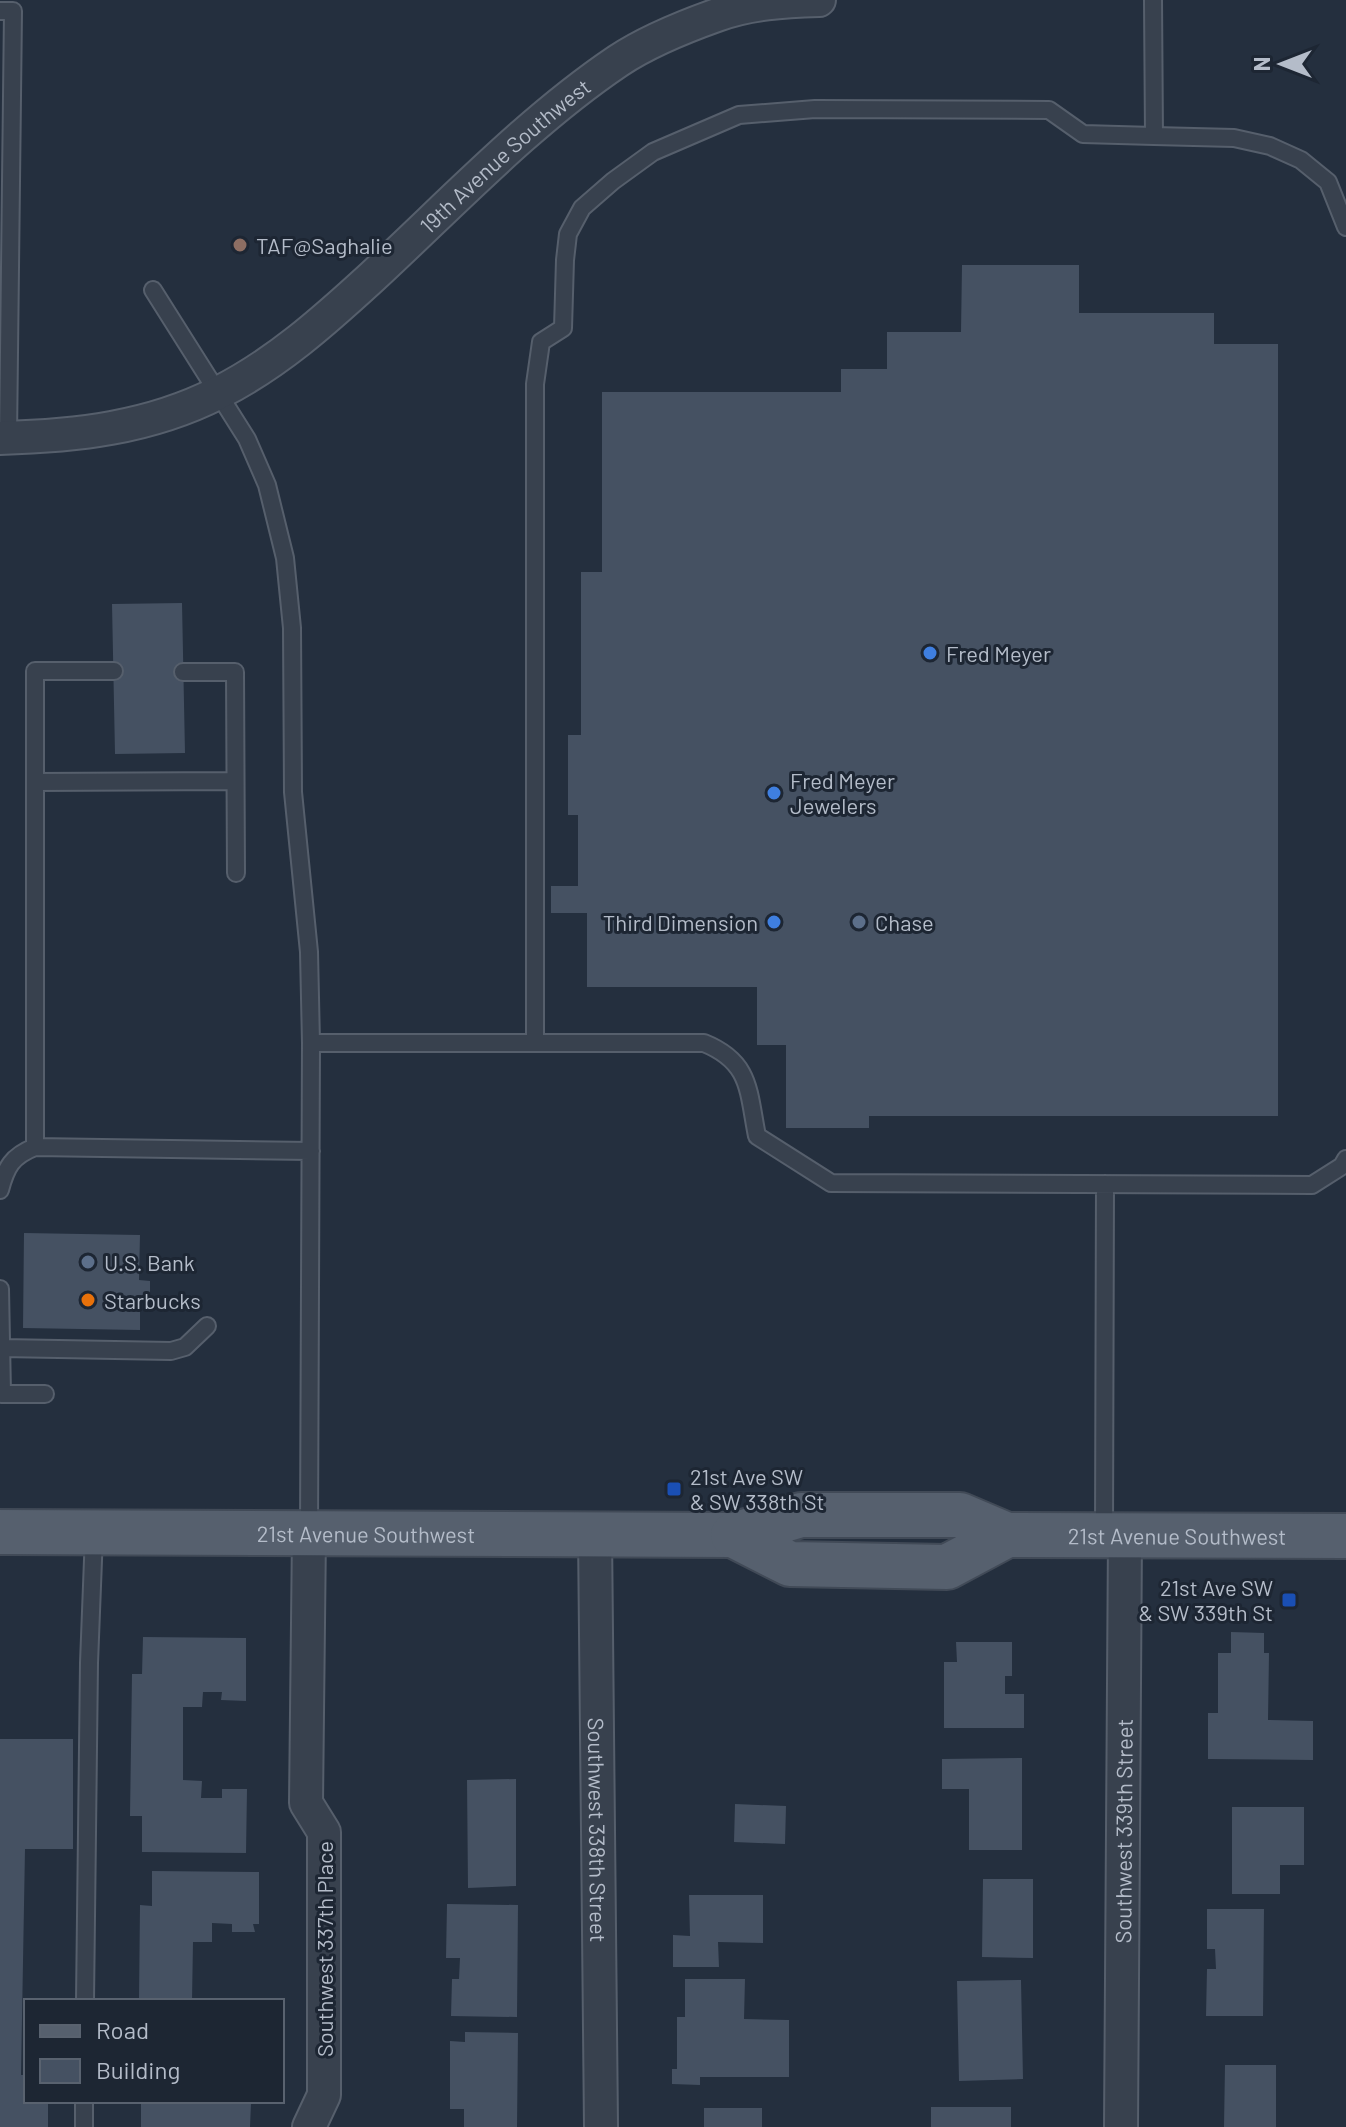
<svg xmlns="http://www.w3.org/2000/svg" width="1346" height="2127" viewBox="0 0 1346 2127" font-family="Barlow,sans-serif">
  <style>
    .building { fill: #455162 }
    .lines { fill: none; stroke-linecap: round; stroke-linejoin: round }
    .lane-casing { stroke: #565f6c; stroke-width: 20 }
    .street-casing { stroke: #565f6c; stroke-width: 36 }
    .primary-casing { stroke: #414a57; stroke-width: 48 }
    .lane { stroke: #38414e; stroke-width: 16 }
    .street { stroke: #38414e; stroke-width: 32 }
    .primary { stroke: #56606e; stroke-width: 44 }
    .education-dot { fill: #8d6e63; stroke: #1d2633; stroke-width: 3 }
    .shop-dot { fill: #3f7fe0; stroke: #1d2633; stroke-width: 3 }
    .service-dot { fill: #5c6f8a; stroke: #1d2633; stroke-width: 3 }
    .food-dot { fill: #e8710a; stroke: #1d2633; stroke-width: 3 }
    .transit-dot { fill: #1a4fb4; stroke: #1d2633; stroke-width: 3 }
    .labels { text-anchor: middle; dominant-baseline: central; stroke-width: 6; stroke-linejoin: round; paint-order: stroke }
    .street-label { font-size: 22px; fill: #b4bcc9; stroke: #1d2633 }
    .poi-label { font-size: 22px; fill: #b4bcc9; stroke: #1d2633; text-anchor: start }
  </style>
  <rect width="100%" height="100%" fill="#242f3e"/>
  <path class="building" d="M 962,265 L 1079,265 L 1079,313 L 1214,313 L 1214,344 L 1278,344 L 1278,1116 L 869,1116 L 869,1128 L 786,1128 L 786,1045 L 757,1045 L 757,987 L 587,987 L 587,913 L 551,913 L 551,886 L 578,886 L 578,815 L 568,815 L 568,735 L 581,735 L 581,572 L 602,572 L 602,392 L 841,392 L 841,369 L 887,369 L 887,332 L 961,332 Z
    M 182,603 L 185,753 L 115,754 L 112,604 Z
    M 24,1233 L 140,1235 L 139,1280 L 150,1281 L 150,1302 L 140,1302 L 140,1330 L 23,1328 Z
    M 1231,1632 L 1264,1633 L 1264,1653 L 1269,1653 L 1268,1720 L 1313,1721 L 1313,1760 L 1208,1759 L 1208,1713 L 1218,1713 L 1218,1653 L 1231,1653 Z
    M 143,1637 L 246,1638 L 246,1701 L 221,1700 L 222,1692 L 203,1692 L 202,1707 L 183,1707 L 183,1780 L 202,1781 L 201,1798 L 222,1798 L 222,1789 L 247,1789 L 246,1853 L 142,1852 L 142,1816 L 130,1816 L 132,1674 L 142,1674 Z
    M 956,1642 L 1012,1642 L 1012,1676 L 1005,1676 L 1005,1694 L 1024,1694 L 1024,1728 L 944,1728 L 944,1662 L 957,1662 Z
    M 0,1739 L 73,1739 L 73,1849 L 25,1849 L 21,2075 L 26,2075 L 26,2101 L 48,2101 L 48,2127 L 0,2127 Z
    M 1022,1758 L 1022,1850 L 969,1850 L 969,1789 L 942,1789 L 942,1759 Z
    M 516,1779 L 516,1886 L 468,1888 L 467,1780 Z
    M 735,1804 L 786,1806 L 785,1844 L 734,1842 Z
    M 1232,1807 L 1304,1807 L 1304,1865 L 1280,1865 L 1280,1894 L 1232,1894 Z
    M 152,1871 L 259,1872 L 259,1924 L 253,1924 L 255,1932 L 232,1932 L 232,1924 L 212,1923 L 212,1942 L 193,1942 L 192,2001 L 139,2001 L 140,1905 L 152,1906 Z
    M 983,1879 L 1033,1879 L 1033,1958 L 982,1957 Z
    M 689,1895 L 763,1895 L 763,1943 L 718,1942 L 719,1967 L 673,1967 L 673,1935 L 690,1936 Z
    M 447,1904 L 518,1905 L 517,2017 L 451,2016 L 452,1979 L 459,1979 L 460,1958 L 446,1958 Z
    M 1207,1909 L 1264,1909 L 1263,2016 L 1206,2016 L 1207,1969 L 1216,1969 L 1215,1949 L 1207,1949 Z
    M 685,1979 L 745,1979 L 744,2019 L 789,2020 L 789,2077 L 700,2077 L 700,2085 L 672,2084 L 672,2069 L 677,2069 L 677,2017 L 685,2017 Z
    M 1021,1980 L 1023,2079 L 959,2081 L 957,1981 Z
    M 465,2032 L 518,2033 L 517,2127 L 464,2127 L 464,2109 L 450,2109 L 450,2041 L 465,2042 Z
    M 1225,2065 L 1276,2065 L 1276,2127 L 1224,2127 Z
    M 141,2101 L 251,2103 L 250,2127 L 141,2127 Z
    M 931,2107 L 1011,2107 L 1011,2127 L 931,2127 Z
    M 704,2108 L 762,2108 L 762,2127 L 704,2127 Z"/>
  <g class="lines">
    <g class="lane-casing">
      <path id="lane" d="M 0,11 L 13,11 L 8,438
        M 1154,136 L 1234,138 L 1270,146 L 1301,160 L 1328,182 L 1346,227
        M 153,290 L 247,439 L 267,485 L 285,558 L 292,628 L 293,792 L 309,952 L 311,1043 L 309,1533
        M 183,672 L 235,672 L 236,873
        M 35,782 L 235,781
        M 311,1043 L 704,1043 C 751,1062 748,1091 757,1136 L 831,1183 L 1312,1185 L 1342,1166 L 1346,1159
        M 535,1043 L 535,384 L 541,342 L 563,328 L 565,260 L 568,234 L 582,208 L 613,181 L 653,152 L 739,115 L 815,109 L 1049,110 L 1083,134 L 1154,136 L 1153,0
        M 35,1147 L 35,671 L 114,671
        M 0,1190 C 6,1167 12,1156 35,1147 L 311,1151
        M 0,1289 L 2,1394 L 45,1394
        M 2,1348 L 171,1351 L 185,1347 L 207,1326
        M 1104,1534 L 1105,1184
        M 85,2001 L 89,1663 L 94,1534
        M 84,2127 L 84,2101"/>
    </g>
    <g class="street-casing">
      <g id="street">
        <path id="s1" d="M 0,438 C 76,436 149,428 218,393 C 276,364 324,321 372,277 C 451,204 529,121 618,61 C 645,43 686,26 717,15 C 749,3 785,1 819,0"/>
        <path d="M 309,1533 L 306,1803 L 324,1832 L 324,2095 L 309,2127"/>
        <path id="s2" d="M 595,1534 L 601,2127"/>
        <path id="s3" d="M 1121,2127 L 1125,1536"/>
      </g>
    </g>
    <g class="primary-casing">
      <g id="primary">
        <path id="s4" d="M 0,1532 L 733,1535"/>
        <path id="s5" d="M 1007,1535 L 947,1567 L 790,1564 L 733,1535 L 801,1515 L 960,1515 L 1007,1535 L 1346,1536"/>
      </g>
    </g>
    <use href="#lane" class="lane"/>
    <use href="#street" class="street"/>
    <use href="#primary" class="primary"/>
  </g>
  <circle class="education-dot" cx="240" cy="245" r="8"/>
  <g class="shop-dot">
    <circle cx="930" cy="653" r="8"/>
    <circle cx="774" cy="793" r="8"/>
    <circle cx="774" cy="922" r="8"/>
  </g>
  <g class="service-dot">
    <circle cx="859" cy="922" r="8"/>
    <circle cx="88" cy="1262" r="8"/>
  </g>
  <circle class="food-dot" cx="88" cy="1300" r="8"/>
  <g class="transit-dot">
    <rect x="666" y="1481" width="16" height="16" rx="4"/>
    <rect x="1281" y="1592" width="16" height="16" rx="4"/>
  </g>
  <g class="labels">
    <g class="street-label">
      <text stroke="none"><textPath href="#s1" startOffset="598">19th Avenue Southwest</textPath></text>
      <text stroke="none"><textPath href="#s4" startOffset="366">21st Avenue Southwest</textPath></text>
      <text stroke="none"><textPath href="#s5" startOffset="740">21st Avenue Southwest</textPath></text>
      <text stroke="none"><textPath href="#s2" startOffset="296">Southwest 338th Street</textPath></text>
      <text stroke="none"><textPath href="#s3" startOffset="296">Southwest 339th Street</textPath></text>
      <text transform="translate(324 1949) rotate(-90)">Southwest 337th Place</text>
    </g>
    <g class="poi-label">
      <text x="256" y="245">TAF@Saghalie</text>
      <text x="946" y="653">Fred Meyer</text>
      <text x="790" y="780">Fred Meyer<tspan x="790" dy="25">Jewelers</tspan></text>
      <text x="758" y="922" text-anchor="end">Third Dimension</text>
      <text x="875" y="922">Chase</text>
      <text x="104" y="1262">U.S. Bank</text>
      <text x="104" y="1300">Starbucks</text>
      <text x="690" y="1476">21st Ave SW<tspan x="690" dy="25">&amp; SW 338th St</tspan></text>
      <text x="1273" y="1587" text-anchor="end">21st Ave SW<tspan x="1273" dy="25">&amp; SW 339th St</tspan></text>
    </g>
  </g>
  <rect x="24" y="1999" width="260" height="104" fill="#1d2633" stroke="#59626f" stroke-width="2"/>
  <rect x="40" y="2025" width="40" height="12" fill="#56606e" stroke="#59626f" stroke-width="2"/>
  <text x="96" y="2039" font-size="24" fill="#b4bcc9">Road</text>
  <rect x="40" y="2059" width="40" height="24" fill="#455162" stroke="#59626f" stroke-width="2"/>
  <text x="96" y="2079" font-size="24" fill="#b4bcc9">Building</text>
  <g transform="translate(1282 64) rotate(270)" stroke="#1d2633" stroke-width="6" paint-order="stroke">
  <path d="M0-6L14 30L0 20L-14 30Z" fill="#b4bcc9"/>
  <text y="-12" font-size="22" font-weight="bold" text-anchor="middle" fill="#b4bcc9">N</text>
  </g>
</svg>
